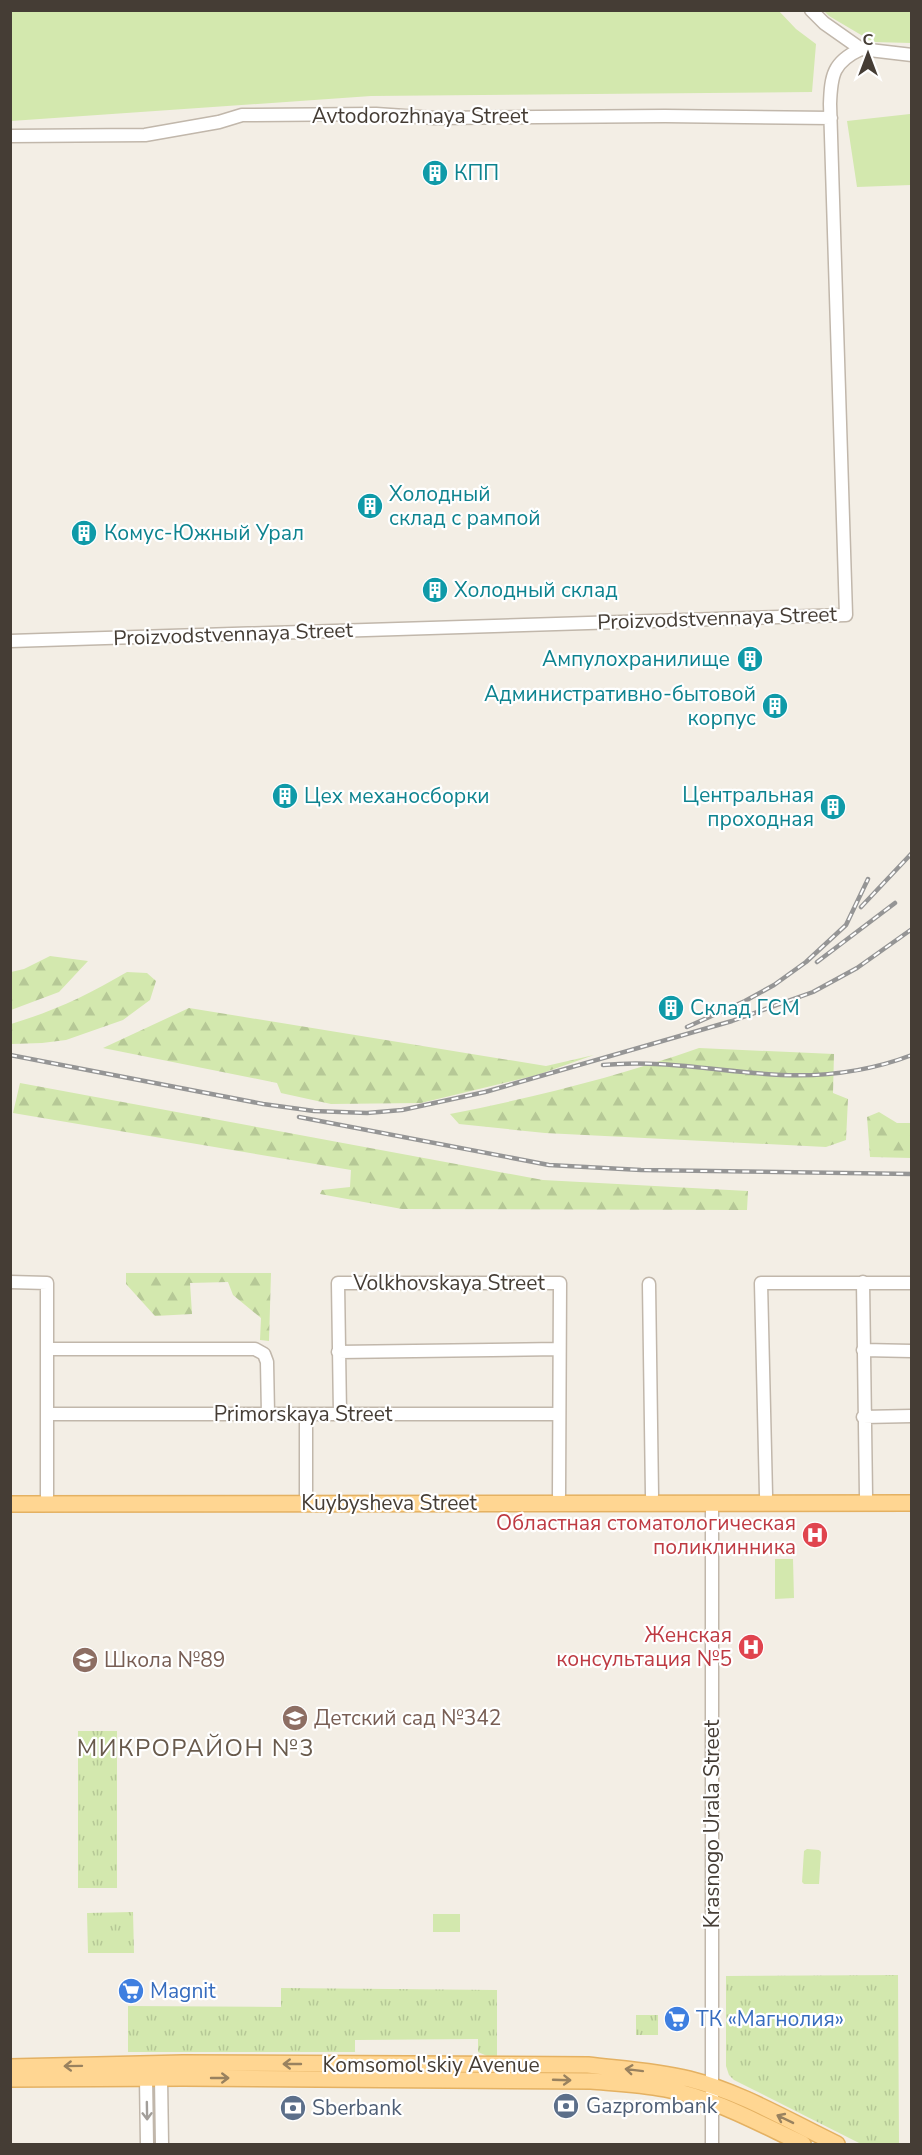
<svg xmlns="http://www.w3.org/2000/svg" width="922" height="2155" viewBox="0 0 922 2155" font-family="'Nunito Sans',sans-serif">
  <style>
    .grass { fill: #d3e8ae }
    .forest { fill: url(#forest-firs) }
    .park { fill: url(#park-tufts) }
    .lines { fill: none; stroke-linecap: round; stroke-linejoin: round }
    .minor-casing { stroke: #c1b7ab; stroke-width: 15 }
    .major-casing { stroke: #e4b162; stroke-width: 18 }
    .minor { stroke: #fff; stroke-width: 12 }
    .major { stroke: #ffd692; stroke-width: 15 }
    .rail-casing { stroke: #959595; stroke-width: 4.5 }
    .rail { stroke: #fff; stroke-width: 2; stroke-dasharray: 7; stroke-linecap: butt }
    .oneway { stroke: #99825f }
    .oneway2 { stroke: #a29e9a }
    .labels { text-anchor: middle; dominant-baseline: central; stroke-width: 4.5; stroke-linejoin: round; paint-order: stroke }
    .street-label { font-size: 21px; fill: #453d35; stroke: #fff }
    .culture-label { font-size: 21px; fill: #0d838f; stroke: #fff; text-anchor: start }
    .health-label { font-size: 21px; fill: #be3a42; stroke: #fff; text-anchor: end }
    .education-label { font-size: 21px; fill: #785e54; stroke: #fff; text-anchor: start }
    .shop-label { font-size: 21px; fill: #366cbe; stroke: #fff; text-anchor: start }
    .service-label { font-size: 21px; fill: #4e5e75; stroke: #fff; text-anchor: start }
    .quarter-label { font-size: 24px; letter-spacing: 1.5px; fill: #685a4c; stroke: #fff }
  </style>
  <defs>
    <pattern id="forest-firs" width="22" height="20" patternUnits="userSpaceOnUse" patternTransform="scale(1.5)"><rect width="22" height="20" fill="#d3e8ae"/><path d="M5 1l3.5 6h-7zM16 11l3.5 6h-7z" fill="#b6c896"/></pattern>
    <pattern id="park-tufts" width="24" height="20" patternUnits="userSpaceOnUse" patternTransform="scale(1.5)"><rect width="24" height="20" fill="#d3e8ae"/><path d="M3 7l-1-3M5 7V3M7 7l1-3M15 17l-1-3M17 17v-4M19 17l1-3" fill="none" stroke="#b6c896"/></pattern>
  </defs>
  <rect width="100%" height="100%" fill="#f3eee5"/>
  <path class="grass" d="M 778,10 L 796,29 L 816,44 L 812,92 L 371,96 L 11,121 L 11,11 Z
    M 824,11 L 911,11 L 911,43 L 873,42 L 829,16 Z
    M 911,101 L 911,185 L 857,187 L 847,121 L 910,114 Z
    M 775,1559 L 793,1559 L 794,1598 L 775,1599 Z
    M 807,1849 L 819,1850 L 821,1852 L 819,1884 L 804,1884 L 802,1882 L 804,1851 Z
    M 433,1914 L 460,1914 L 460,1932 L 433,1932 Z"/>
  <path class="forest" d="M 50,956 L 88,961 L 59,992 L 11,1010 L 11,972 L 24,969 Z
    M 127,972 L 147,973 L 156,981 L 150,1000 L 123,1020 L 66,1040 L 42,1043 L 11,1044 L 11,1024 C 54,1011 88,995 127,972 Z
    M 189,1008 L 546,1066 L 594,1055 L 537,1075 L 421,1103 L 331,1104 L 281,1093 L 277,1083 L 103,1048 Z
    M 699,1048 L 834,1054 L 833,1093 L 848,1099 L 846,1140 L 826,1147 L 545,1133 L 459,1124 L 450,1114 C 536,1097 616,1077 699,1048 Z
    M 20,1083 L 543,1180 L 748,1191 L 747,1210 L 402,1209 L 320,1194 L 322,1190 L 350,1187 L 351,1170 L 13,1113 Z
    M 879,1112 L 897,1123 L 911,1123 L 911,1158 L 870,1157 L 867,1117 Z
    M 126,1273 L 271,1273 L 269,1341 L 260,1340 L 261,1318 L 233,1295 L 228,1282 L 190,1283 L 192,1314 L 155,1316 L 126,1284 Z"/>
  <path class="park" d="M 78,1731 L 117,1731 L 117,1888 L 78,1888 Z
    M 133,1912 L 134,1953 L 88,1953 L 87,1913 Z
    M 898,1975 L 899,2144 L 861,2144 L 734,2080 L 729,2075 L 726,2066 L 726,1976 Z
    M 281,1988 L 497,1990 L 497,2056 L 487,2056 L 478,2052 L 478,2039 L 355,2040 L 355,2052 L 128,2052 L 128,2006 L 281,2007 Z
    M 636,2015 L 658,2015 L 658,2035 L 636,2035 Z"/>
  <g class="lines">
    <g class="minor-casing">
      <path id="minor" d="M 811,10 L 824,23 L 861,49 L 912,55
        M 10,136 L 145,135 L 219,122 L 242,115 L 376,114 L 434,118 L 665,116 L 831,118
        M 10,641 L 846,615 L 830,104 C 831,75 833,62 861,49
        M 10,1282 L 47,1283 L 47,1496
        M 863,1282 L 866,1496
        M 649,1284 L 652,1495
        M 47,1349 L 255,1349 L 264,1354 L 267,1362 L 268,1414
        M 863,1350 L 912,1351
        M 338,1352 L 559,1349
        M 47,1414 L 559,1414
        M 306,1414 L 306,1495
        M 340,1414 L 338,1283 L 560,1283 L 559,1495
        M 863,1417 L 912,1416
        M 766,1495 L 761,1283 L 912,1283
        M 712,1503 L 712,2144
        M 158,2072 L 161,2078 L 162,2144
        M 147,2144 L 146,2078 L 150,2070"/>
    </g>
    <g class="major-casing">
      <path id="major" d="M 10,1504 L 912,1503
        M 10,2067 L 183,2063 L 588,2065 C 622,2069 656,2071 689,2079 C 741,2092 789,2121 837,2144
        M 10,2079 L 183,2078 L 591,2081 C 615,2083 640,2084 665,2089 C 714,2098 758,2123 803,2144"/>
    </g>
    <use href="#minor" class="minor"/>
    <use href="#major" class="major"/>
    <g class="rail-casing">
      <path id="rail" d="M 861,907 L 912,853
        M 817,962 L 895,903
        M 687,1027 L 745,1001 L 774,985 L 806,962 L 846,925 L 868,879
        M 10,1055 L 263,1104 L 314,1111 L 367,1113 L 402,1110 L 485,1092 L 732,1021 L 813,992 L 857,968 L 912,929
        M 603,1065 C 663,1059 721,1072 781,1075 C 826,1077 870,1071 912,1055
        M 299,1117 L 549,1165 L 641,1170 L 912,1174"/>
    </g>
    <use href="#rail" class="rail"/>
  </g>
  <defs><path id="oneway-shaft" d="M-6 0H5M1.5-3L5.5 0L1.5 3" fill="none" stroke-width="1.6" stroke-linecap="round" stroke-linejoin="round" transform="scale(1.5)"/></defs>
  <g class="oneway">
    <use href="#oneway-shaft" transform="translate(292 2064) rotate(180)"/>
    <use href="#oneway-shaft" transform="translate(73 2066) rotate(179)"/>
    <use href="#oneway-shaft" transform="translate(634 2070) rotate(-173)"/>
    <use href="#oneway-shaft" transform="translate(220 2078)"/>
    <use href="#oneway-shaft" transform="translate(562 2080) rotate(2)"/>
    <use href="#oneway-shaft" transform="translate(785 2119) rotate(-154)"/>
  </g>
  <use class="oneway2" href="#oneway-shaft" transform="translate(147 2111) rotate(89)"/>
  <defs>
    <g id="building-disc" transform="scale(1.35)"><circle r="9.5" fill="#0f9aa8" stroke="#fff"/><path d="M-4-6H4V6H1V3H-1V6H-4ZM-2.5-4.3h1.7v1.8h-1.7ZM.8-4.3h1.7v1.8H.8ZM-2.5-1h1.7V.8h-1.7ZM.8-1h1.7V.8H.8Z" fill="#fff"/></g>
    <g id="hospital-disc" transform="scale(1.35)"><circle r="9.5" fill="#e0444e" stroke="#fff"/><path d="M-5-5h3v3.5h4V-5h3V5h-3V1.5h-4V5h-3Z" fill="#fff"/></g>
    <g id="school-disc" transform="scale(1.35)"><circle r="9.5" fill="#8d6e63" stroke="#fff"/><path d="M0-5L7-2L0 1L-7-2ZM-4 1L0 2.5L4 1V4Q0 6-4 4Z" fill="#fff"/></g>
    <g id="supermarket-disc" transform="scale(1.35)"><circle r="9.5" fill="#3f7fe0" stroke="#fff"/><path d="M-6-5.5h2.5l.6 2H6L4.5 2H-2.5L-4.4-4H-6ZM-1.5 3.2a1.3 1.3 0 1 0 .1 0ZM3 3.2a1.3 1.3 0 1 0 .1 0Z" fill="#fff"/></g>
    <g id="bank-disc" transform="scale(1.35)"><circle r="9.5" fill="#5c6f8a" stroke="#fff"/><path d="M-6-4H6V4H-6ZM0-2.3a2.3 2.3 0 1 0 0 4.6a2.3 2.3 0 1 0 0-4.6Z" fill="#fff"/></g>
  </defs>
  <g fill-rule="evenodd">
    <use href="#building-disc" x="435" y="173"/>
    <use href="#building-disc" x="370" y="506"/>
    <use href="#building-disc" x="84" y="533"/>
    <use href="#building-disc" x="435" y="590"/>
    <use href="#building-disc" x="750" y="659"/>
    <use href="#building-disc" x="775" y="706"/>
    <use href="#building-disc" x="285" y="796"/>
    <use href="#building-disc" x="833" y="807"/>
    <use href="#building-disc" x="671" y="1008"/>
    <use href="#hospital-disc" x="815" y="1535"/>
    <use href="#hospital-disc" x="751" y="1647"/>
    <use href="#school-disc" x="85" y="1660"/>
    <use href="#school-disc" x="295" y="1718"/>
    <use href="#supermarket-disc" x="131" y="1991"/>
    <use href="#supermarket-disc" x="677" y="2019"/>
    <use href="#bank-disc" x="566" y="2106"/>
    <use href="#bank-disc" x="293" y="2108"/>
  </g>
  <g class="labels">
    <g class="street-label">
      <text x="420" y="116">Avtodorozhnaya Street</text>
      <text transform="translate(717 618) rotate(-2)">Proizvodstvennaya Street</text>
      <text transform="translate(233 634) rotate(-2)">Proizvodstvennaya Street</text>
      <text x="449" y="1283">Volkhovskaya Street</text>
      <text x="303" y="1414">Primorskaya Street</text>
      <text x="389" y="1503">Kuybysheva Street</text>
      <text transform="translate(712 1824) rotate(-90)">Krasnogo Urala Street</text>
      <text x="431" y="2065">Komsomol'skiy Avenue</text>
    </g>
    <g class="culture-label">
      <text x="454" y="173">КПП</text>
      <text x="389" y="494">Холодный<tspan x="389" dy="24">склад с рампой</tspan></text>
      <text x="104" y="533">Комус-Южный Урал</text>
      <text x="454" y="590">Холодный склад</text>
      <text x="730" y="659" text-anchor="end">Ампулохранилище</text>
      <text x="756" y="694" text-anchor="end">Административно-бытовой<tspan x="756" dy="24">корпус</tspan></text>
      <text x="814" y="795" text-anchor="end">Центральная<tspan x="814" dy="24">проходная</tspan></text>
      <text x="304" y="796">Цех механосборки</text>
      <text x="690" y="1008">Склад ГСМ</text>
    </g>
    <g class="health-label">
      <text x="796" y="1523">Областная стоматологическая<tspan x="796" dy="24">поликлинника</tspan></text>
      <text x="732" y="1635">Женская<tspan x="732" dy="24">консультация №5</tspan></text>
    </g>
    <g class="education-label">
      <text x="104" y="1660">Школа №89</text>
      <text x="314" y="1718">Детский сад №342</text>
    </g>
    <g class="shop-label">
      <text x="150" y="1991">Magnit</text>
      <text x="696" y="2019">ТК «Магнолия»</text>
    </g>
    <g class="service-label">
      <text x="586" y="2106">Gazprombank</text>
      <text x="312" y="2108">Sberbank</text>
    </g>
    <g class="quarter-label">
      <text x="196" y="1748">МИКРОРАЙОН №3</text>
    </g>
  </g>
  <rect width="922" height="2155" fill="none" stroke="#453d35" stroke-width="24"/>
  <g transform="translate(868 54)" stroke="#ffffff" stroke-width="4.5" paint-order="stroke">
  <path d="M0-4.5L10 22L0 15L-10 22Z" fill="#453d35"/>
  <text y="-9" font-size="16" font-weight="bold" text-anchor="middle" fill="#453d35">С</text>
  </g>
</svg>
